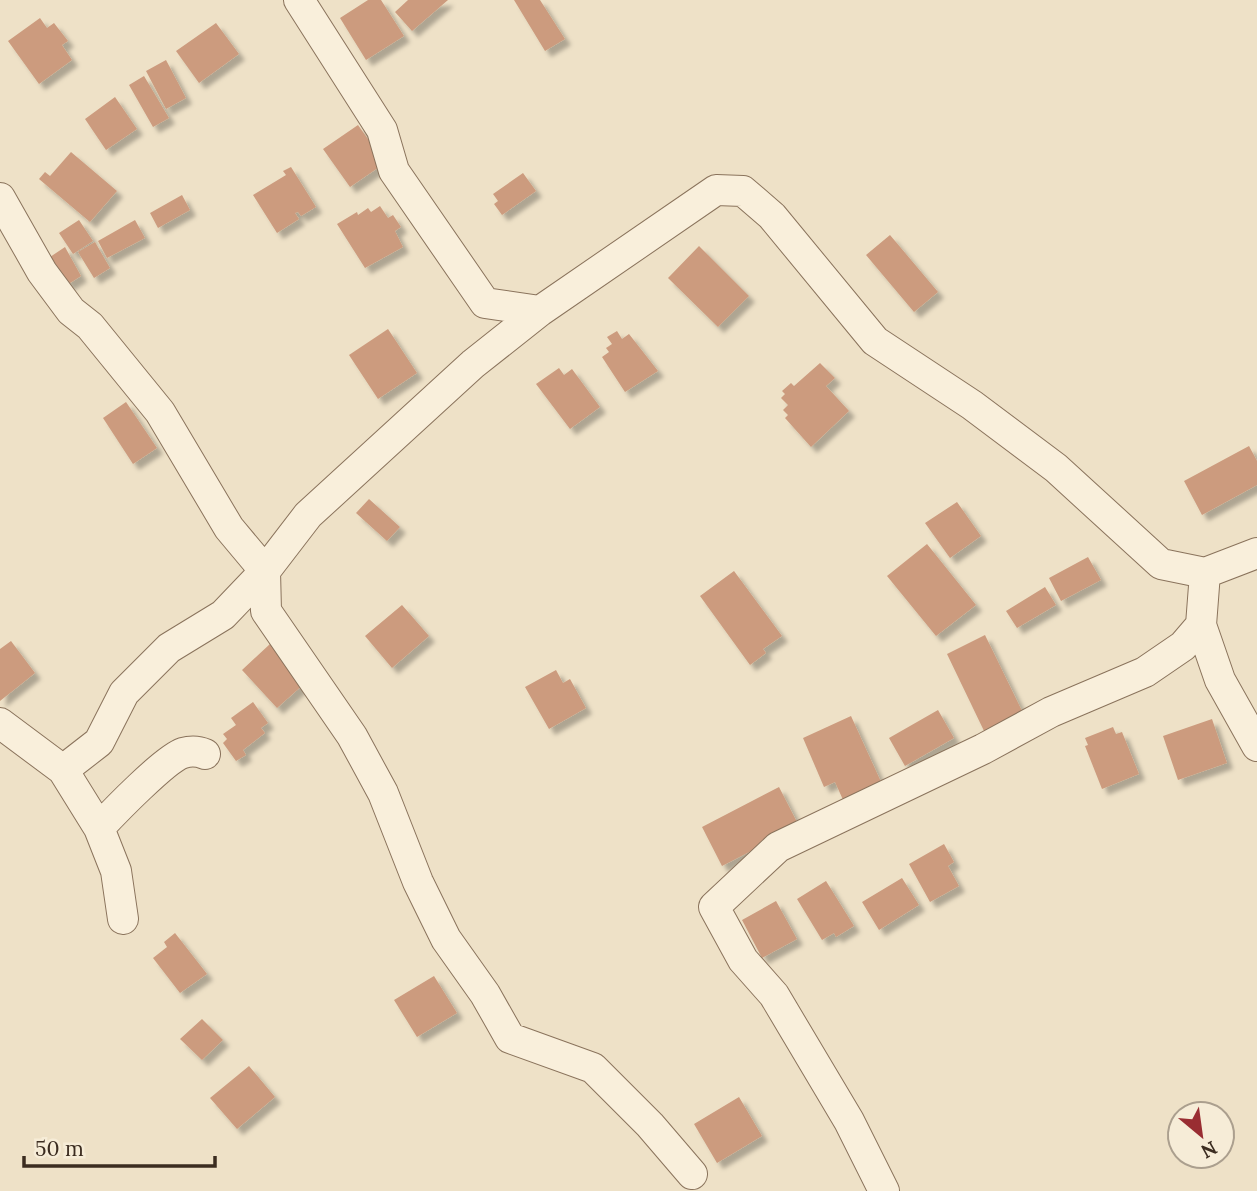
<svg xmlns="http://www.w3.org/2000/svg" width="1257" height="1191" viewBox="0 0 1257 1191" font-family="Lora,serif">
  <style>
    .building { fill: #cc9b7e; filter: url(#shadow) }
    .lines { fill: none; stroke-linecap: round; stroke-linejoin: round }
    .minor-casing { stroke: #8a735c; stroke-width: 32 }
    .minor { stroke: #f9efdb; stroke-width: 30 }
  </style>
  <defs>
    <filter id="shadow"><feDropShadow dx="6" dy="6" stdDeviation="2" flood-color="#0004"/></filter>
  </defs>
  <rect width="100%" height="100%" fill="#eee1c7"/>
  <path class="building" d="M 368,0 L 381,0 L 404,36 L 366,60 L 340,18 Z
    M 408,0 L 448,0 L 412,31 L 395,12 Z
    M 514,0 L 540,0 L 565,39 L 545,51 Z
    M 40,18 L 47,28 L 54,23 L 68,41 L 62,45 L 72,60 L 39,84 L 8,41 Z
    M 216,23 L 239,54 L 199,83 L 176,51 Z
    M 166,60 L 186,98 L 166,109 L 146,71 Z
    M 144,76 L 169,118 L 153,127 L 129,85 Z
    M 115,97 L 137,129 L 106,150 L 85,119 Z
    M 358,125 L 385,163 L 350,187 L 323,149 Z
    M 71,152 L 117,191 L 90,222 L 39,179 L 45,172 L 50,176 Z
    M 291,167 L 316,207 L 301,216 L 298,212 L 295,213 L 299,219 L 277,233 L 253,195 L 286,175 L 283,171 Z
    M 523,173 L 536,191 L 502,215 L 494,204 L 498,201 L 493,194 Z
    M 182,195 L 190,210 L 158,228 L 150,213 Z
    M 380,206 L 388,218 L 393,215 L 401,227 L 395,231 L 403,247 L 365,268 L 337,224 L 357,212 L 358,215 L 368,208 L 371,212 Z
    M 79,220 L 93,241 L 73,254 L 59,233 Z
    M 135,220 L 145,238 L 107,258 L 98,241 Z
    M 890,235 L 938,292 L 914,312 L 866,255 Z
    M 95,242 L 110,268 L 94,278 L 78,252 Z
    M 699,246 L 749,296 L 718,327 L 668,278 Z
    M 65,247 L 81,276 L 67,285 L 50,257 Z
    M 388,329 L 417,373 L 378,399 L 349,355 Z
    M 617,331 L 622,339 L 629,334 L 658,371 L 625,392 L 602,357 L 609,352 L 606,348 L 612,344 L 607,337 Z
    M 820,363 L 835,378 L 826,386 L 849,411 L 811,447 L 785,418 L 788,415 L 783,410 L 788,405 L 781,398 L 785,394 L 782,391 L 791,383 L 794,386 Z
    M 559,368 L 564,375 L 572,369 L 600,407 L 570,429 L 536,384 Z
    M 126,402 L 157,448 L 133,464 L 103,418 Z
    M 1249,446 L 1257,461 L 1257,485 L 1202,515 L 1184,481 Z
    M 369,499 L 400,527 L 387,541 L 356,513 Z
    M 957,502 L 981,536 L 950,558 L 925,523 Z
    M 927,544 L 976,605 L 936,636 L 887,576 Z
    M 1088,557 L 1101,580 L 1061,601 L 1049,578 Z
    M 734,571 L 782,636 L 763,649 L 766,653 L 750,665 L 700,596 Z
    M 1045,587 L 1056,605 L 1017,628 L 1006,611 Z
    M 402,605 L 429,636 L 392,668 L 365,636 Z
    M 985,635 L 1024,715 L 985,733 L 947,654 Z
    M 11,641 L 35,673 L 0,701 L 0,649 Z
    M 270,644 L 305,683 L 277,708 L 242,670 Z
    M 556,670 L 563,683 L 570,679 L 586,708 L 549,729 L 525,687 Z
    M 253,702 L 268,723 L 261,728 L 265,733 L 243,750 L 246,755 L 236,761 L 223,743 L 227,739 L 223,734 L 236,725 L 231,718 Z
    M 938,710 L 954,738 L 905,766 L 889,738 Z
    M 851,716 L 882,784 L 844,802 L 835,782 L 824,787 L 803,738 Z
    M 1212,719 L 1227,763 L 1178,780 L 1163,736 Z
    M 1113,727 L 1116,734 L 1122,732 L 1139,774 L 1102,789 L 1085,746 L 1088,745 L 1085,738 Z
    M 779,787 L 799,826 L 722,866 L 702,827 Z
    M 944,844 L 954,862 L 948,866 L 959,886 L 930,902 L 909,864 Z
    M 902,878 L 919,905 L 879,930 L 862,902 Z
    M 826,881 L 854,926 L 836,937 L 834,933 L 822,940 L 797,899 Z
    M 776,901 L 797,939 L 762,958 L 742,920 Z
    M 175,933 L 207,974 L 180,993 L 153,958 L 167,947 L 164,942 Z
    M 434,976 L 457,1013 L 417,1037 L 394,1000 Z
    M 202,1019 L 223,1040 L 202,1060 L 180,1039 Z
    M 249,1066 L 275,1097 L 237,1129 L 210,1098 Z
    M 739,1097 L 762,1136 L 717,1163 L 694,1124 Z"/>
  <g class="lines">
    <g class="minor-casing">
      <path id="minor" d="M 299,0 L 382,130 L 394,171 L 485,303 L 540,311 L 716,190 L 743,191 L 772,216 L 875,341 L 972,405 L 1056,468 L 1161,564 L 1205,573 L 1257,553
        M 0,198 L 42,272 L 71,311 L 90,326 L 160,412 L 229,528 L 265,571 L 266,611 L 352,736 L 383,793 L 418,882 L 446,939 L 485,994 L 510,1038 L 593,1068 L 650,1125 L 692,1174
        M 1201,625 L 1220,680 L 1257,746
        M 0,723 L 63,770
        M 99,828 C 114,812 165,759 183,753 C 190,751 198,751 205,754
        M 123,919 L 116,871 L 99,828 L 63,770 L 99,742 L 124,693 L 169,648 L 223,615 L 265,571 L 308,515 L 473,364 L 540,311
        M 884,1191 L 849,1121 L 774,995 L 743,960 L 714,907 L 778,847 L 983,749 L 1051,712 L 1145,672 L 1183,646 L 1201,625 L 1205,573"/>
    </g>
    <use href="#minor" class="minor"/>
  </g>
  <g transform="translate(1201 1135) rotate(151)"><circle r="33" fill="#f6ecd7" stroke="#ab9f8e" stroke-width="2"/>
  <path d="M0-5L12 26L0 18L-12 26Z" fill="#992d32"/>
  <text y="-10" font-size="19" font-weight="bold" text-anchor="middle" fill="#3b2c20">N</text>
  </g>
  <path d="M24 1156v10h191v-10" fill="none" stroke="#3b2c20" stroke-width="3.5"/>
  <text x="35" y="1156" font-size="21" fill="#3b2c20" stroke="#f6ecd7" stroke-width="5" paint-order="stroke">50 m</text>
</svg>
